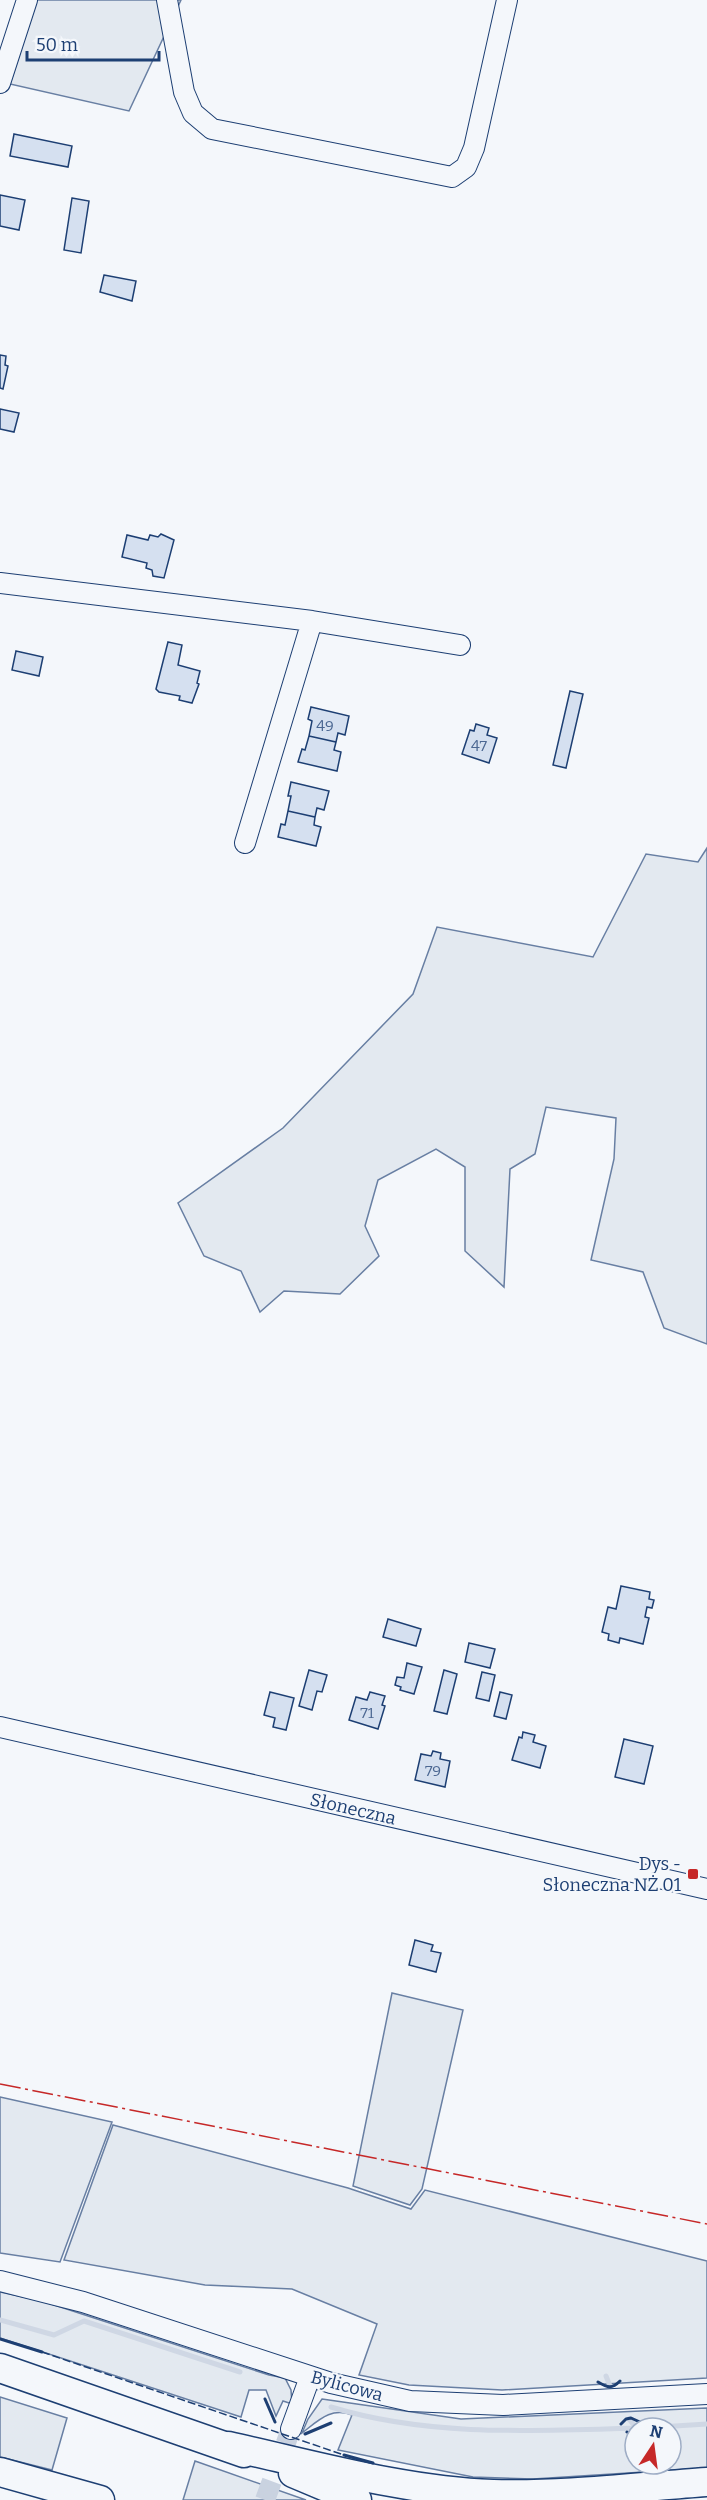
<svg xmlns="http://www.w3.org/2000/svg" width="707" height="2500" viewBox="0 0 707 2500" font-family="Bitter,serif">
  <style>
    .green { fill: #e3e9f0; stroke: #687fa3; stroke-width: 1.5; fill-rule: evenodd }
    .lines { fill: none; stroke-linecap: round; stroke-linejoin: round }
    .stream { stroke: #cfd7e4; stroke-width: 5 }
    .building { fill: #d5e0f0; stroke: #1d3f73; stroke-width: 1.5 }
    .minor-tunnel { stroke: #c9d2e0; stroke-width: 20; stroke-dasharray: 20 10; stroke-linecap: butt }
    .minor-casing { stroke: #1d3f73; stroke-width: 22 }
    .highway-casing { stroke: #1d3f73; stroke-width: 31 }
    .minor { stroke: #f4f7fb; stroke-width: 20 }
    .highway { stroke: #f4f7fb; stroke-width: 28 }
    .fence { stroke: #1d3f73; stroke-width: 1.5; stroke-dasharray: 8 3; stroke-linecap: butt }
    .wall { stroke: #1d3f73; stroke-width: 3 }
    .power { stroke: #c62828; stroke-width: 1.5; stroke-dasharray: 21 4.5 3 4.5; stroke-linecap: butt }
    .poi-dot { fill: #c62828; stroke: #f4f7fb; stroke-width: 2 }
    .labels { text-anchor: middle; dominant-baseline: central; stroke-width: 4.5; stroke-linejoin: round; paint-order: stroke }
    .number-label { font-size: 15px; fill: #4b6792 }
    .street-label { font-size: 18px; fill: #1d3f73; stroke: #f4f7fb }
    .poi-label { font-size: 18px; fill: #1d3f73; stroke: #f4f7fb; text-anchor: end }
  </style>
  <rect width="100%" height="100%" fill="#f4f7fb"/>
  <path class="green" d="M 37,0 L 181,0 L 129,111 L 10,84 Z
    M 707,848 L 707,1344 L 664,1328 L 643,1272 L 591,1260 L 614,1159 L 616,1118 L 546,1107 L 535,1154 L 510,1169 L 504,1287 L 465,1251 L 465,1167 L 436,1149 L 378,1180 L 365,1226 L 379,1256 L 340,1294 L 284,1291 L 260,1312 L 241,1271 L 204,1256 L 178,1203 L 283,1128 L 413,994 L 437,927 L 593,957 L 646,854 L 698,862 Z
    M 392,1993 L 463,2010 L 422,2189 L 410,2205 L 353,2186 Z
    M 0,2097 L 112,2122 L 60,2262 L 0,2253 Z
    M 113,2125 L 348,2188 L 411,2209 L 425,2190 L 707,2261 L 707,2378 L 502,2390 L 409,2385 L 359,2375 L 377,2324 L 292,2289 L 205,2285 L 64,2260 Z
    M 0,2292 L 42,2301 L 269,2375 L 285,2378 L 291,2390 L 292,2404 L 283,2401 L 276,2416 L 266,2390 L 249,2390 L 241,2417 L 0,2338 Z
    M 0,2397 L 67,2418 L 52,2470 L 0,2457 Z
    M 322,2399 L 461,2419 L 707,2408 L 707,2468 L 533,2479 L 473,2477 L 338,2450 L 352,2415 C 331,2407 319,2420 302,2433 L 308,2419 ZM 635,2428 L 671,2428 L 671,2464 L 635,2464 Z
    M 195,2461 L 306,2500 L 183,2500 Z"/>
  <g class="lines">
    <path class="stream" d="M 0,2320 L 54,2335 L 84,2321 L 240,2372
      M 606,2376 L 610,2386
      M 331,2407 C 429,2437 534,2431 635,2428
      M 629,2419 L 636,2428
      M 643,2428 L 707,2424"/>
  </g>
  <path class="building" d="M 14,134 L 72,146 L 68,167 L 10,156 Z
    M 0,195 L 25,200 L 19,230 L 0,226 Z
    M 72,198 L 89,201 L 81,253 L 64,250 Z
    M 104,275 L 136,281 L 132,301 L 100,292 Z
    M 0,355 L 6,356 L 5,365 L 8,366 L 3,389 L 0,388 Z
    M 0,409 L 19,413 L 14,432 L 0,429 Z
    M 161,534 L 174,540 L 164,578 L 153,576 L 152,570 L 146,568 L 147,563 L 122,557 L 127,535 L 148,540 L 150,535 L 158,537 Z
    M 168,642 L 182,645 L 178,665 L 200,671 L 197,683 L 199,684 L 192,703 L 179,700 L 180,696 L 159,692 L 156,689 Z
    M 16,651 L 43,657 L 39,676 L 12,670 Z
    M 570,691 L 583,694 L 566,768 L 553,765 Z
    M 311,707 L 349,716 L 345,735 L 338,733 L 336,742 L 309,736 L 312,721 L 308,719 Z
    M 476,724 L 489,728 L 487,735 L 497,738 L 489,763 L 462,754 L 470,730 L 474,731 Z
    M 309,736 L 336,742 L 334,750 L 341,752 L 337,771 L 298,762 L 302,749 L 305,750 Z
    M 291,782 L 329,791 L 324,810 L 317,808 L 315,817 L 288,811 L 291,796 L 288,796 Z
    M 288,811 L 315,817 L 314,825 L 321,827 L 316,846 L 278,837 L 281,824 L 285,825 Z
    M 621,1586 L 650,1592 L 649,1599 L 654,1600 L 652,1608 L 647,1607 L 645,1617 L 649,1618 L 643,1644 L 620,1638 L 619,1643 L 608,1640 L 609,1634 L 602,1632 L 608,1607 L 616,1609 Z
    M 388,1619 L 421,1629 L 416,1646 L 383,1637 Z
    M 469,1643 L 495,1649 L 490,1668 L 465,1662 Z
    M 407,1663 L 422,1667 L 414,1694 L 400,1690 L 401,1687 L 395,1685 L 397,1677 L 404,1678 Z
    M 309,1670 L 327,1675 L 322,1692 L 317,1691 L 312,1710 L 299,1706 Z
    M 444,1670 L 457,1674 L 447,1714 L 434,1711 Z
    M 482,1672 L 495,1675 L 489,1701 L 476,1698 Z
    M 270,1692 L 294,1698 L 286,1730 L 273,1727 L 275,1718 L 264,1715 Z
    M 370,1692 L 385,1696 L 382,1705 L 385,1706 L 378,1729 L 349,1720 L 356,1697 L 367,1700 Z
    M 500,1692 L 512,1695 L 506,1719 L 494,1716 Z
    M 523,1732 L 535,1735 L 533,1742 L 546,1746 L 540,1768 L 512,1760 L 519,1737 L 522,1738 Z
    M 624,1739 L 653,1746 L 644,1784 L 615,1777 Z
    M 433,1751 L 441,1753 L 440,1759 L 450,1761 L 445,1787 L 415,1780 L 421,1754 L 431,1756 Z
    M 415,1940 L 433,1945 L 431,1951 L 441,1953 L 436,1972 L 409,1965 Z"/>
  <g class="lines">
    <path class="minor-tunnel" d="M 265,2500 L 291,2429"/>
    <g class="minor-casing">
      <path id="minor" d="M 167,0 L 184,92 L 193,113 L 212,129 L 452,177 L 466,167 L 474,148 L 507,0
        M 0,83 L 27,0
        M 0,583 L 312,621 L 460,645
        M 245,843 L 312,621
        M 0,1727 L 707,1889
        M 0,2281 L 83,2302 L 331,2383 L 410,2401 L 503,2405 L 707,2394
        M 291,2429 L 310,2377"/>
    </g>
    <g class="highway-casing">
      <path id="highway" d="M 0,2368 L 244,2453
        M 228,2446 C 315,2465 404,2491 493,2494 C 564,2496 636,2487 707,2482
        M 0,2472 L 100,2500
        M 293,2473 L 357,2500"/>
    </g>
    <use href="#minor" class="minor"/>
    <use href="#highway" class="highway"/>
    <path class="fence" d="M 42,2352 L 344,2455"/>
    <path class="wall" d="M 0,2339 L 42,2352
      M 598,2382 C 608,2388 612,2389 620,2381
      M 265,2399 L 275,2422
      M 621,2424 L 626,2419 L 631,2418 L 642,2423
      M 627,2432 L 635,2436
      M 305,2434 L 331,2423
      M 344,2455 L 373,2463"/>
    <path class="power" d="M 0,2084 L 707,2224"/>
  </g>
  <rect class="poi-dot" x="687" y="1868" width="12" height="12" rx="3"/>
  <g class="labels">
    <g class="number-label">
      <text x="325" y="726">49</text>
      <text x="479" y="746">47</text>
      <text x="367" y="1713">71</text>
      <text x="433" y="1771">79</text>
    </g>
    <g class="street-label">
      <text transform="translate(353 1809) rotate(13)">Słoneczna</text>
      <text transform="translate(347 2386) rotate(15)">Bylicowa</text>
    </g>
    <g class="poi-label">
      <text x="681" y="1864">Dys -<tspan x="681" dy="21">Słoneczna NŻ 01</tspan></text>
    </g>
  </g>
  <g transform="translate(653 2446) rotate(13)"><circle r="28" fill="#f4f7fb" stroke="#9eadc5" stroke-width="1.5"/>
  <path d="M0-4.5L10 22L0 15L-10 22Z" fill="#c62828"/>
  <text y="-9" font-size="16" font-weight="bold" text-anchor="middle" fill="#1d3f73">N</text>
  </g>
  <path d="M27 51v9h132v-9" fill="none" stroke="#1d3f73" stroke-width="3"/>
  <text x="36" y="51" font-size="18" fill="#1d3f73" stroke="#f4f7fb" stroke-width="4.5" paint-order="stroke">50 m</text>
</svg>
